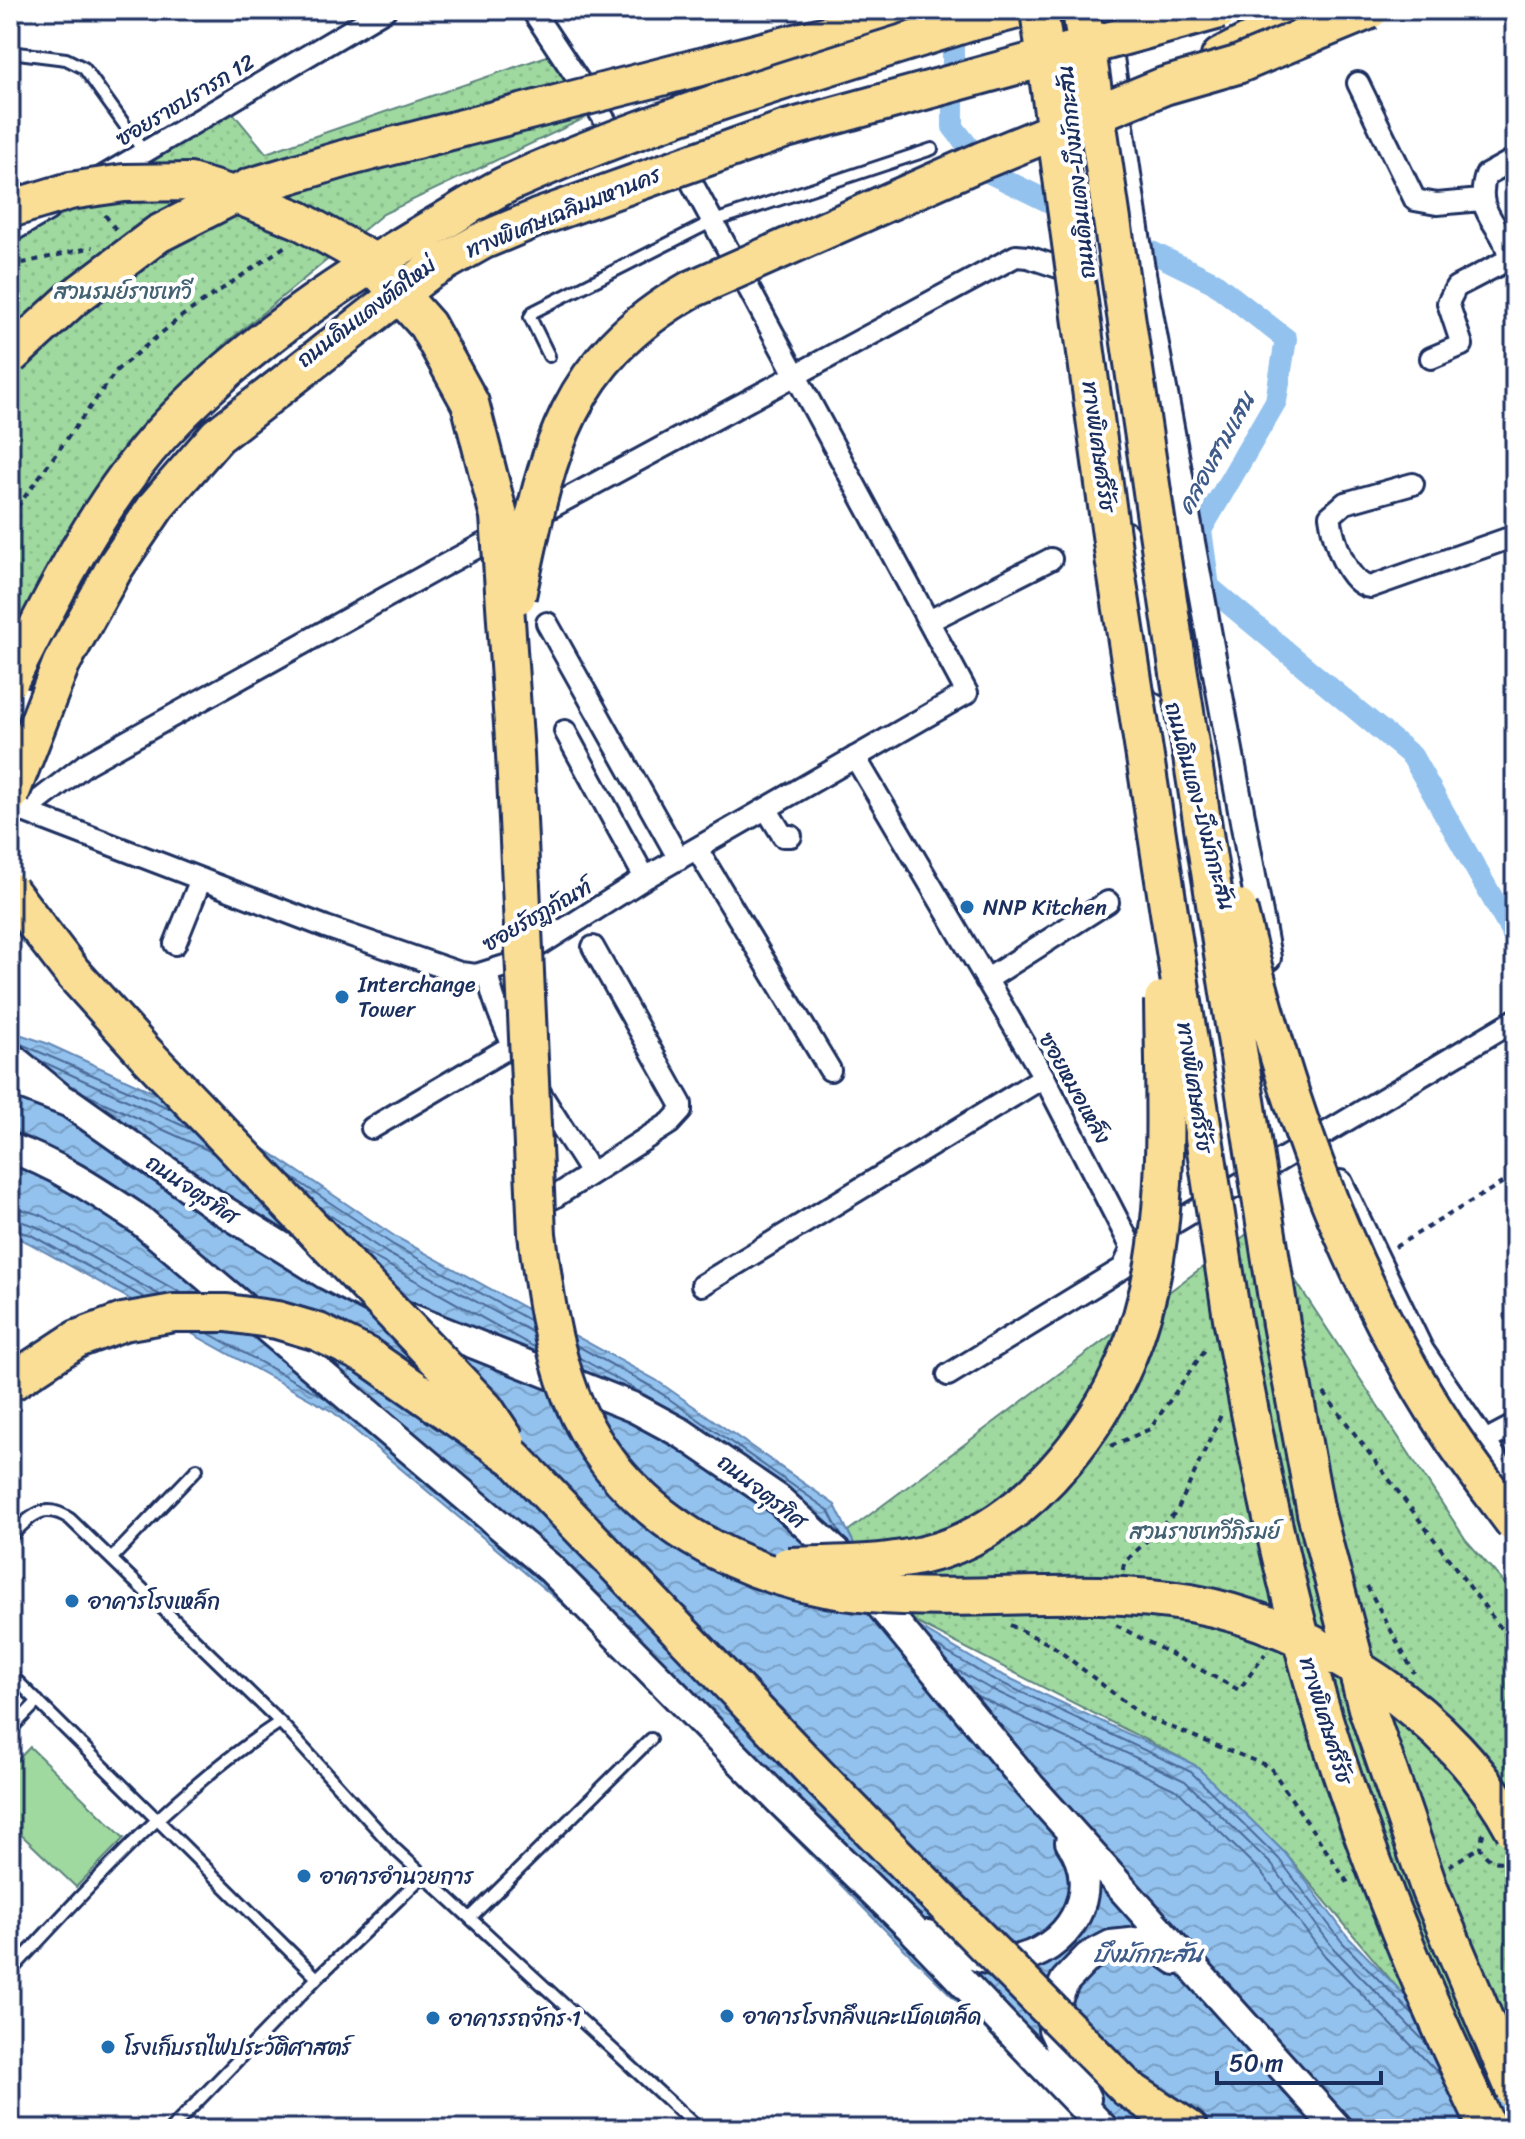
<svg xmlns="http://www.w3.org/2000/svg" width="1525" height="2139" viewBox="0 0 1525 2139" font-family="Sriracha,'Playpen Sans Thai',sans-serif">
  <style>
    .grass { fill: #9fd99f; stroke: #5d847e; stroke-width: 2 }
    .park { fill: url(#park-dots); stroke: #5d847e; stroke-width: 2 }
    .water { fill: url(#water-waves); stroke: #6387b4; stroke-width: 2 }
    .lines { fill: none; stroke-linecap: round; stroke-linejoin: round }
    .shore { stroke: #4b6a98; stroke-width: 2 }
    .canal { stroke: #93c2ee; stroke-width: 22 }
    .service-casing { stroke: #1b2f5e; stroke-width: 16 }
    .minor-casing { stroke: #1b2f5e; stroke-width: 26 }
    .tertiary-casing { stroke: #1b2f5e; stroke-width: 30 }
    .secondary-casing { stroke: #1b2f5e; stroke-width: 34 }
    .motorway-casing { stroke: #1b2f5e; stroke-width: 42 }
    .path { stroke: #1b2f5e; stroke-width: 4; stroke-dasharray: 6 6; stroke-linecap: butt }
    .service { stroke: #fff; stroke-width: 10 }
    .minor { stroke: #fff; stroke-width: 20 }
    .tertiary { stroke: #fff; stroke-width: 24 }
    .secondary { stroke: #fff; stroke-width: 28 }
    .motorway { stroke: #fbde96; stroke-width: 36 }
    .motorway-bridge-casing { stroke: #1b2f5e; stroke-width: 42; stroke-linecap: butt }
    .motorway-bridge { stroke: #fbde96; stroke-width: 36 }
    .poi-dot { fill: #1f6fb2; stroke: #fff; stroke-width: 3 }
    .labels { text-anchor: middle; dominant-baseline: central; stroke-width: 8; stroke-linejoin: round; paint-order: stroke }
    .street-label { font-size: 22px; fill: #1b2f5e; stroke: #fff }
    .park-label { font-size: 22px; fill: #436272; stroke: #fff }
    .poi-label { font-size: 22px; fill: #1b2f5e; stroke: #fff; text-anchor: start }
    .water-label { font-size: 24px; font-style: italic; fill: #3f5b89; stroke: #fff }
  </style>
  <defs>
    <pattern id="park-dots" width="8" height="8" patternUnits="userSpaceOnUse" patternTransform="scale(2)"><rect width="8" height="8" fill="#9fd99f"/><path d="M2 2h.1M6 6h.1" fill="none" stroke="#88bb8b" stroke-width="1.8" stroke-linecap="round"/></pattern>
    <pattern id="water-waves" width="16" height="10" patternUnits="userSpaceOnUse" patternTransform="scale(2)"><rect width="16" height="10" fill="#93c2ee"/><path d="M0 5q4-4 8 0t8 0" fill="none" stroke="#779ec4"/></pattern>
  </defs>
  <rect width="100%" height="100%" fill="#fff"/>
  <filter id="ink" filterUnits="userSpaceOnUse"><feTurbulence type="fractalNoise" baseFrequency=".0125" numOctaves="2"/><feDisplacementMap in="SourceGraphic" scale="16" xChannelSelector="R" yChannelSelector="G"/><feConvolveMatrix kernelMatrix="1 2 1 2 8 2 1 2 1" color-interpolation-filters="sRGB"/></filter>
  <g filter="url(#ink)">
    <path class="grass" d="M 30,1747 L 124,1838 L 76,1887 L 10,1824 L 10,1768 Z"/>
    <path class="park" d="M 553,54 L 600,111 L 383,214 L 226,343 L 117,467 L 39,581 L 10,643 L 10,221 L 233,113 L 266,153 Z
      M 1259,1225 L 1466,1540 L 1515,1595 L 1515,2129 L 1285,1853 L 1195,1765 L 884,1606 L 848,1531 Z"/>
    <path class="water" d="M 10,1031 L 46,1043 L 236,1130 L 396,1237 L 656,1380 L 835,1505 L 884,1606 L 994,1671 L 1195,1765 L 1285,1853 L 1348,1937 L 1515,2109 L 1515,2129 L 1087,2129 L 891,1936 L 573,1613 L 333,1412 L 27,1242 L 10,1235 Z"/>
    <g class="lines">
      <path class="shore" d="M 14,1041 L 171,1109
        M 39,1060 L 190,1129
        M 85,1094 L 212,1152
        M 290,1176 L 392,1244 L 529,1320
        M 10,1206 L 41,1215 L 181,1293
        M 322,1210 L 387,1253 L 532,1332
        M 10,1218 L 35,1226 L 160,1295
        M 10,1229 L 31,1235 L 145,1298
        M 361,1250 L 536,1348
        M 208,1333 L 325,1398
        M 576,1345 L 652,1387 L 828,1510 L 841,1535
        M 580,1358 L 652,1399
        M 934,1645 L 991,1678 L 1191,1772 L 1279,1859 L 1342,1942 L 1415,2017
        M 953,1668 L 987,1687 L 1185,1781 L 1272,1865 L 1334,1949 L 1426,2043
        M 975,1695 L 1178,1791 L 1262,1873 L 1325,1956 L 1441,2076"/>
      <path class="canal" d="M 953,19 L 953,127 L 988,172 L 1213,282 L 1286,339 L 1276,401 L 1201,530 L 1209,587 L 1412,756 L 1515,938"/>
      <g class="service-casing">
        <path id="service" d="M 10,52 L 66,59 L 84,68 L 144,152
          M 549,356 L 530,317 L 533,312 L 711,222 L 932,149
          M 10,1537 C 29,1518 43,1500 70,1519 L 280,1722 L 396,1850 L 699,2129
          M 112,1558 L 197,1469
          M 10,1674 L 317,1978
          M 10,1730 L 38,1701
          M 470,1918 L 651,1739
          M 10,1972 C 93,1882 177,1789 280,1722
          M 171,2129 L 317,1978 L 424,1875"/>
      </g>
      <g class="minor-casing">
        <path id="minor" d="M 532,10 L 612,131
          M 1358,83 L 1415,200 L 1437,204 L 1481,200
          M 99,179 L 385,10
          M 10,232 L 48,210
          M 1431,358 L 1462,345 L 1448,303 L 1456,287 L 1508,260 C 1508,226 1472,217 1486,175 L 1515,159
          M 1413,484 L 1345,503 L 1330,516 C 1333,538 1346,583 1370,587 L 1515,536
          M 929,621 L 1051,559
          M 547,623 L 679,859
          M 565,731 L 645,878
          M 855,757 L 1044,1077 L 1132,1248 L 1123,1268 L 948,1375
          M 10,806 L 326,927 L 460,973 L 476,975 L 508,965 L 645,878 L 967,693 L 679,159
          M 767,810 L 783,836 L 791,836
          M 24,812 L 86,764 L 437,569 L 1016,256 L 1028,257 L 1079,274
          M 697,849 L 830,1070
          M 175,944 L 201,879
          M 487,972 C 502,1046 552,1109 591,1173
          M 986,980 L 1108,902
          M 372,1128 L 513,1045
          M 553,1198 L 670,1123 L 681,1111 L 681,1104 L 593,947
          M 1154,1235 L 1515,1020
          M 702,1285 L 1044,1077
          M 1481,1443 L 1515,1425"/>
      </g>
      <g class="tertiary-casing">
        <path id="tertiary" d="M 1058,10 L 1064,65
          M 1104,10 L 1141,263 L 1268,958
          M 1125,534 L 1166,683
          M 10,1054 L 61,1096
          M 1340,1183 L 1421,1351 L 1515,1489"/>
      </g>
      <g class="secondary-casing">
        <path id="secondary" d="M 10,1080 L 70,1103 L 216,1206 L 327,1275 L 402,1315 L 635,1408 L 683,1434 L 778,1499 L 840,1556 L 1030,1786 L 1338,2129
          M 10,1148 C 57,1164 98,1192 140,1220 L 550,1568 L 779,1800 L 911,1928 L 1104,2129
          M 927,1935 C 950,1946 985,1964 1010,1961 C 1069,1952 1105,1891 1070,1842
          M 1086,2099 L 1053,2029 L 1054,2006 L 1065,1981 L 1088,1957 L 1111,1945 L 1149,1941 L 1176,1960"/>
      </g>
      <g class="motorway-casing">
        <path id="motorway" d="M 1220,57 L 1311,10
          M 696,68 L 834,33 L 900,22 L 968,23 L 1017,10
          M 1127,2088 L 1189,2129"/>
      </g>
      <path class="path" d="M 105,215 L 117,231
        M 10,266 L 93,247
        M 10,517 L 117,370 L 182,316 L 287,245
        M 1395,1247 L 1515,1175
        M 1324,1393 L 1515,1647
        M 1111,1446 L 1150,1429 L 1207,1347
        M 1123,1570 L 1124,1563 L 1177,1511 L 1221,1415
        M 1367,1586 L 1414,1673
        M 1010,1625 L 1053,1646 L 1141,1715 L 1270,1767 L 1348,1883
        M 1116,1625 L 1239,1690 L 1265,1654
        M 1483,1833 L 1480,1847 C 1486,1861 1499,1866 1512,1858
        M 1508,1861 L 1515,1874
        M 1449,1866 L 1480,1847"/>
      <use href="#service" class="service"/>
      <use href="#minor" class="minor"/>
      <use href="#tertiary" class="tertiary"/>
      <use href="#secondary" class="secondary"/>
      <use href="#motorway" class="motorway"/>
      <g class="motorway-bridge-casing">
        <path id="motorway-bridge" d="M 1039,10 L 1115,564 L 1232,1318 C 1257,1453 1284,1587 1324,1719 C 1367,1860 1424,1996 1488,2129
          M 1081,10 L 1177,661 L 1281,1324 L 1316,1513 L 1367,1708 L 1430,1891 L 1515,2091
          M 10,209 L 70,191 L 124,183 L 190,182 L 247,199 L 299,220 L 367,258 L 427,325 L 470,403 L 499,516 L 515,754 L 537,1234 C 544,1289 551,1344 571,1396 C 619,1518 746,1584 870,1594 C 976,1603 1084,1585 1190,1603 C 1318,1626 1454,1715 1515,1831
          M 10,356 L 72,299 L 158,234 L 250,187 L 350,157 L 696,68
          M 517,596 C 546,461 560,364 690,290 L 981,161 L 1164,86 L 1237,65 L 1370,10
          M 10,680 C 53,596 98,503 162,433 C 241,347 342,280 442,222 C 466,208 490,191 516,180 C 661,115 816,71 968,23
          M 10,795 L 61,664 L 115,567 L 157,505 L 217,436 L 429,271 L 482,241 L 537,218 L 786,129 L 1220,10
          M 10,891 L 72,972 L 146,1054 L 485,1409 L 507,1442
          M 1238,908 C 1283,1091 1343,1271 1447,1430 C 1468,1462 1492,1493 1515,1524
          M 10,1383 L 77,1339 L 123,1322 L 174,1313 L 227,1313 L 277,1320 L 318,1332 L 367,1356 L 514,1458 L 818,1776 L 1127,2088
          M 788,1566 C 843,1564 904,1566 955,1545 C 998,1527 1036,1495 1065,1460 C 1179,1324 1165,1167 1163,1000"/>
      </g>
      <use href="#motorway-bridge" class="motorway-bridge"/>
    </g>
  </g>
  <g class="poi-dot">
    <circle cx="967" cy="907" r="8"/>
    <circle cx="342" cy="997" r="8"/>
    <circle cx="72" cy="1601" r="8"/>
    <circle cx="304" cy="1876" r="8"/>
    <circle cx="727" cy="2016" r="8"/>
    <circle cx="433" cy="2018" r="8"/>
    <circle cx="108" cy="2047" r="8"/>
  </g>
  <g class="labels">
    <g class="street-label">
      <text transform="translate(185 100) rotate(-31)">ซอยราชปรารภ 12</text>
      <text transform="translate(1076 172) rotate(-96)">ถนนดินแดง-บึงมักกะสัน</text>
      <text transform="translate(563 212) rotate(-22)">ทางพิเศษเฉลิมมหานคร</text>
      <text transform="translate(366 312) rotate(-37)">ถนนดินแดงตัดใหม่</text>
      <text transform="translate(1099 446) rotate(82)">ทางพิเศษศรีรัช</text>
      <text transform="translate(1200 806) rotate(75)">ถนนดินแดง-บึงมักกะสัน</text>
      <text transform="translate(537 915) rotate(-30)">ซอยรัชฎภัณฑ์</text>
      <text transform="translate(1195 1087) rotate(81)">ทางพิเศษศรีรัช</text>
      <text transform="translate(1075 1088) rotate(61)">ซอยหมอเหล็ง</text>
      <text transform="translate(192 1189) rotate(34)">ถนนจตุรทิศ</text>
      <text transform="translate(762 1491) rotate(38)">ถนนจตุรทิศ</text>
      <text transform="translate(1326 1720) rotate(73)">ทางพิเศษศรีรัช</text>
    </g>
    <g class="park-label">
      <text x="123" y="291">สวนรมย์ราชเทวี</text>
      <text x="1205" y="1531">สวนราชเทวีภิรมย์</text>
    </g>
    <g class="poi-label">
      <text x="983" y="907">NNP Kitchen</text>
      <text x="358" y="984">Interchange<tspan x="358" dy="25">Tower</tspan></text>
      <text x="88" y="1601">อาคารโรงเหล็ก</text>
      <text x="320" y="1876">อาคารอำนวยการ</text>
      <text x="743" y="2016">อาคารโรงกลึงและเบ็ดเตล็ด</text>
      <text x="449" y="2018">อาคารรถจักร 1</text>
      <text x="124" y="2047">โรงเก็บรถไฟประวัติศาสตร์</text>
    </g>
    <g class="water-label">
      <text transform="translate(1216 453) rotate(-61)">คลองสามเสน</text>
      <text x="1148" y="1954">บึงมักกะสัน</text>
    </g>
  </g>
  <rect width="1525" height="2139" fill="none" stroke="#fff" stroke-width="40"/>
  <rect x="20" y="20" width="1485" height="2099" fill="none" stroke="#1b2f5e" stroke-width="3" filter="url(#ink)"/>
  <path d="M1217 2071v12h164v-12" fill="none" stroke="#1b2f5e" stroke-width="4"/>
  <text x="1229" y="2071" font-size="24" fill="#1b2f5e" stroke="#ffffff" stroke-width="6" paint-order="stroke">50 m</text>
</svg>
